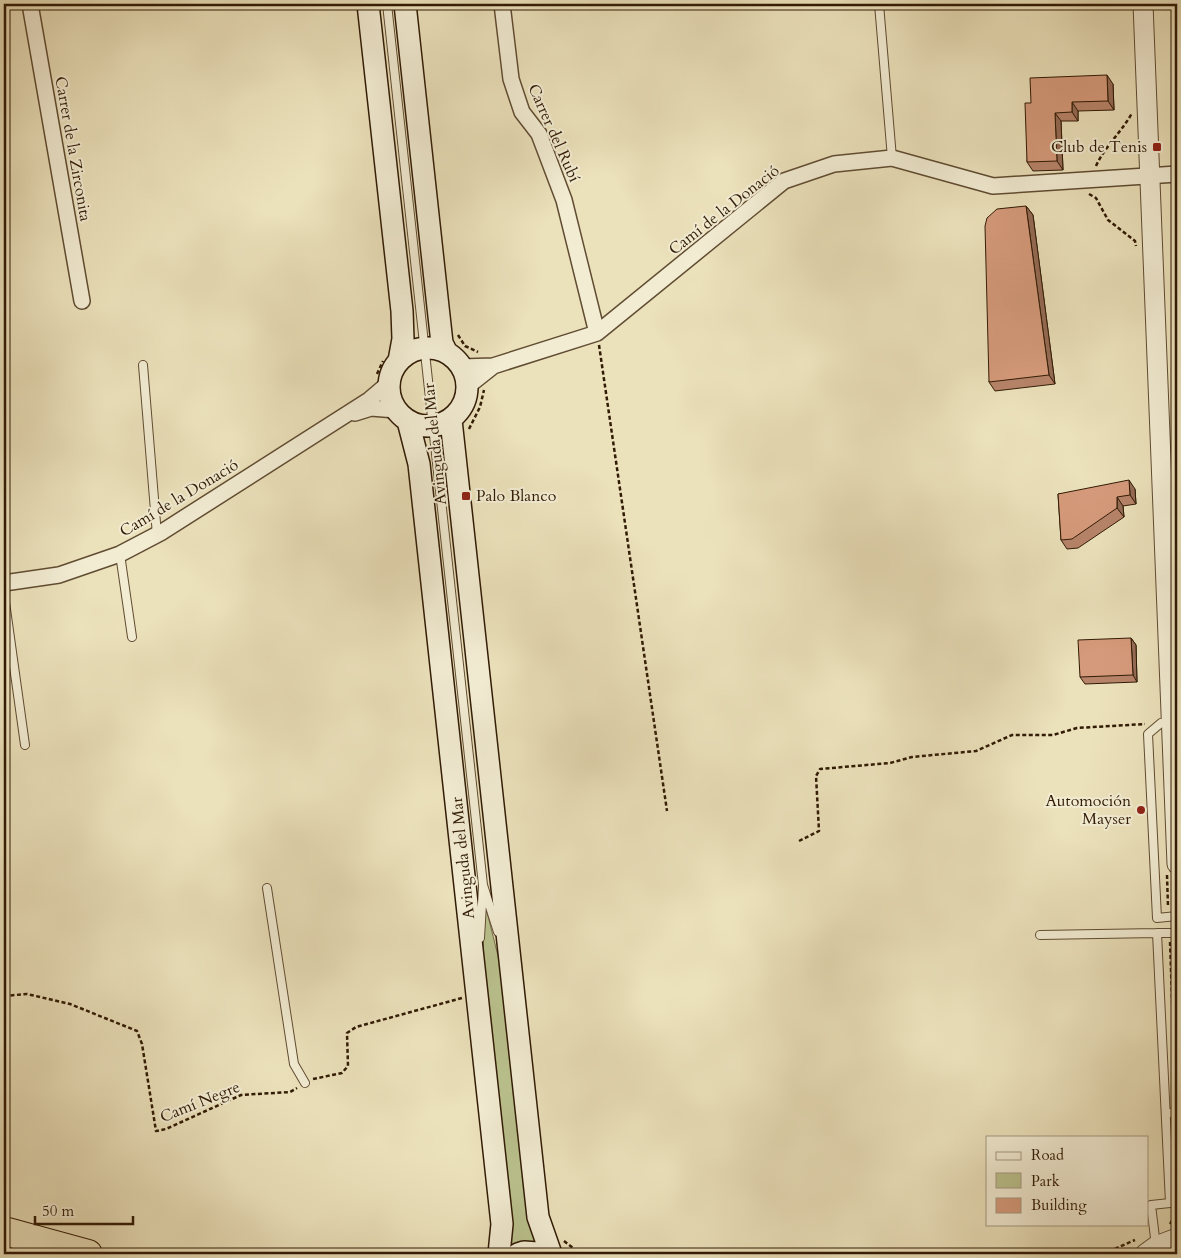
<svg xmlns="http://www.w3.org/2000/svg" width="1181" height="1258" viewBox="0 0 1181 1258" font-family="Cardo,serif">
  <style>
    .green { fill: #bac28e; stroke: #766e4a }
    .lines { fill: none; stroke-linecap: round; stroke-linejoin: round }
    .service-casing { stroke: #604c32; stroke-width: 10 }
    .minor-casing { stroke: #604c32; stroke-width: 18 }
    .tertiary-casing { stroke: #604c32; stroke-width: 21 }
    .secondary-casing { stroke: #311b05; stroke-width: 24 }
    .motorway-casing { stroke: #311b05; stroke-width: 30 }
    .path { stroke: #311b05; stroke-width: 2.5; stroke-dasharray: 4 2.5; stroke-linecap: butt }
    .service { stroke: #f2ecd3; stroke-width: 8 }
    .minor { stroke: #f2ecd3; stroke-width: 15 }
    .tertiary { stroke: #f2ecd3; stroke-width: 19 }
    .secondary { stroke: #f2ecd3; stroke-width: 21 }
    .motorway { stroke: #ebe1bb; stroke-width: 28 }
    .wall { fill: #b7846a; stroke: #311b05 }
    .shaded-wall { fill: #956c56; stroke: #311b05 }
    .building { fill: #d59a7b; stroke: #311b05 }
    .poi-dot { fill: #8f2418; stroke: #f2ecd3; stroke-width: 2 }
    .labels { text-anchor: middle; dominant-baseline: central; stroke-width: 4; stroke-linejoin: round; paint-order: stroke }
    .street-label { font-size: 16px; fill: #311b05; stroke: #f2ecd3 }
    .poi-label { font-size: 16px; fill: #311b05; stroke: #f2ecd3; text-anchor: end }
  </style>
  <rect width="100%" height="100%" fill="#ebe1bb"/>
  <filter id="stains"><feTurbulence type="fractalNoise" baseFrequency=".004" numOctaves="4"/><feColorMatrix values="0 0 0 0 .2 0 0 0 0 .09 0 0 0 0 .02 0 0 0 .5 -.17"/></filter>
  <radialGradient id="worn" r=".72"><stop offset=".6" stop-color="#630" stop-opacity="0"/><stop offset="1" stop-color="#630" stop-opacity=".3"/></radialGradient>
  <path class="green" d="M 484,900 L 502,972 L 531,1228 L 536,1242 L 509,1246 L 483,962 Z"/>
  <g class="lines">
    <g class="service-casing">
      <path id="service" d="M 387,4 L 483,885 L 498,932
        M 879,4 L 892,158
        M 143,365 L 157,535
        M 120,554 L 132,637
        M 4,595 L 25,745
        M 1161,723 L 1148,734 L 1157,918 L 1177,916
        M 267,888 L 294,1064 L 305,1083
        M 1040,935 L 1157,933
        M 480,938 L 483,887
        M 1166,1113 L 1177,1113
        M 1156,1246 L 1151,1205 L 1170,1203 L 1157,933 L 1177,933"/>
    </g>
    <g class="minor-casing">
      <path id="minor" d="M 30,4 L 82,301
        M 502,4 L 511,79 L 522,112 L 539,134 L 564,200 L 597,333
        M 462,367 L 493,366 L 597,333 L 784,181 L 834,164 L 892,158 L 993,186 L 1177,174
        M 468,386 L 492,367
        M 355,413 L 371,408 L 396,410
        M 4,583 L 59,575 L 120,554 L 162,532 L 369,400 L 389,383"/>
    </g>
    <g class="tertiary-casing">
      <path id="tertiary" d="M 1143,4 L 1177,864
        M 1145,1254 L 1156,1246 L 1177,1238"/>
    </g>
    <g class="secondary-casing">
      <path id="secondary" d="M 368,4 L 402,311 L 403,339 L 399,361
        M 405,4 L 438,307 L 442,343 L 447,353
        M389 387a39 39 0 1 1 78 0a39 39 0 1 1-78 0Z
        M 451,420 L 538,1217 L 551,1254
        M 408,421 L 419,464 L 502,1224 L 499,1254
        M 518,1254 L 524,1252 L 551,1254"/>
    </g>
    <g class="motorway-casing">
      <path id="motorway" d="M 4,1231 L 88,1254"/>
    </g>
    <path class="path" d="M 1096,166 C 1105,146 1121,133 1132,113
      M 1089,194 L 1096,198 L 1108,220 L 1135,241 L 1136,246
      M 458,335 L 465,346 L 478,352
      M 599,345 L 667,811
      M 377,374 L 383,361
      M 469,429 L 480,407 L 484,390
      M 799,841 L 819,831 L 816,776 L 820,769 L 890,763 L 912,757 L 976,751 L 1012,735 L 1053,735 L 1077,728 L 1145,724
      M 1167,875 L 1168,907
      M 1170,942 L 1174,1054
      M 4,996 L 27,994 L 70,1004 L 137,1031 L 142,1044 L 156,1131 L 166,1129 L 241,1095 L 290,1092 L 297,1088
      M 313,1079 L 342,1073 L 348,1066 L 347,1033 L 356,1027 L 462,998
      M 1170,1224 L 1177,1212
      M 564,1241 L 581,1254
      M 1103,1254 L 1135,1240"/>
    <use href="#service" class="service"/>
    <use href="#minor" class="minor"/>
    <use href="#tertiary" class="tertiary"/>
    <use href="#secondary" class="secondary"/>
    <use href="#motorway" class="motorway"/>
  </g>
  <path class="wall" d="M 1113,84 L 1114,110 L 1078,111 L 1078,121 L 1061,121 L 1063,170 L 1033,171 L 1027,162 L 1031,103 Z
    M 1026,206 L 1033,215 L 1055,384 L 995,391 L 989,382 Z
    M 1135,489 L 1136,504 L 1123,506 L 1124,517 L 1078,548 L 1067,549 L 1061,540 L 1058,494 Z
    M 1131,638 L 1136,645 L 1137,682 L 1085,684 L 1080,677 Z"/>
  <path class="shaded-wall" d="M 1107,75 L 1113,84 L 1114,110 L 1108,101 Z
    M 1072,102 L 1078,111 L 1078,121 L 1072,112 Z
    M 1055,113 L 1061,121 L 1063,170 L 1057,161 Z
    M 1026,206 L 1033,215 L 1055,384 L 1049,375 Z
    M 1129,480 L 1135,489 L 1136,504 L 1130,495 Z
    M 1117,497 L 1123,506 L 1124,517 L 1117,508 Z
    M 1131,638 L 1136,645 L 1137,682 L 1133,675 Z"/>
  <path class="building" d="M 1107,75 L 1108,101 L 1072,102 L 1072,112 L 1055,113 L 1057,161 L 1027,162 L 1025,103 L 1031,103 L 1030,78 Z
    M 1026,206 L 1049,375 L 989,382 L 985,226 L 987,218 L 997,209 Z
    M 1129,480 L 1130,495 L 1117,497 L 1117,508 L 1072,539 L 1061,540 L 1058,494 Z
    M 1131,638 L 1133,675 L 1080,677 L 1078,640 Z"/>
  <g class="poi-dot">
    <rect x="1152" y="142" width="10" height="10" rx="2.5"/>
    <rect x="461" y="491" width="10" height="10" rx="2.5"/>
    <circle cx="1141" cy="810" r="5"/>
  </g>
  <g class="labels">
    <g class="street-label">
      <text transform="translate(554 133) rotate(66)">Carrer del Rubí</text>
      <text transform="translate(73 149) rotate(80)">Carrer de la Zirconita</text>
      <text transform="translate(724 210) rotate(-38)">Camí de la Donació</text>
      <text transform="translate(435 444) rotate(-96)">Avinguda del Mar</text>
      <text transform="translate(179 498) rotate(-31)">Camí de la Donació</text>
      <text transform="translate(463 858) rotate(-96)">Avinguda del Mar</text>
      <text transform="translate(200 1102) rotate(-22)">Camí Negre</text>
    </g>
    <g class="poi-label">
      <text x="1147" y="147">Club de Tenis</text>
      <text x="476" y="496" text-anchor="start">Palo Blanco</text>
      <text x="1131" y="801">Automoción<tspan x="1131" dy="18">Mayser</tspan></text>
    </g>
  </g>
  <rect width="1181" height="1258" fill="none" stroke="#ebe1bb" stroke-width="20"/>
  <rect x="5" y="5" width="1171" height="1248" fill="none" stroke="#311b05" stroke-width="2.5"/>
  <rect x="10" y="10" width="1161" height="1238" fill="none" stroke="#311b05"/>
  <rect x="986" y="1136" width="162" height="90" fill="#f2ecd3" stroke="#a59881"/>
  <rect x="996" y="1152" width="25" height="8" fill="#f2ecd3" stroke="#a59881"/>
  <text x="1031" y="1160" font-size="15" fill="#311b05">Road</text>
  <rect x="996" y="1173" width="25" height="15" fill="#bac28e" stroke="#a59881"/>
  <text x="1031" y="1186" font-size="15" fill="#311b05">Park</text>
  <rect x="996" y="1198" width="25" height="15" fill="#d59a7b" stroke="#a59881"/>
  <text x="1031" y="1210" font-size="15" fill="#311b05">Building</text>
  <path d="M35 1216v8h98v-8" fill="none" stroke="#311b05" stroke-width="2.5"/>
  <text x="42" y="1216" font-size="15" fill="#311b05" stroke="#f2ecd3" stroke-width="4" paint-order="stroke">50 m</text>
  <rect width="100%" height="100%" filter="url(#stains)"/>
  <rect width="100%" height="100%" fill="url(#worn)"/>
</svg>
